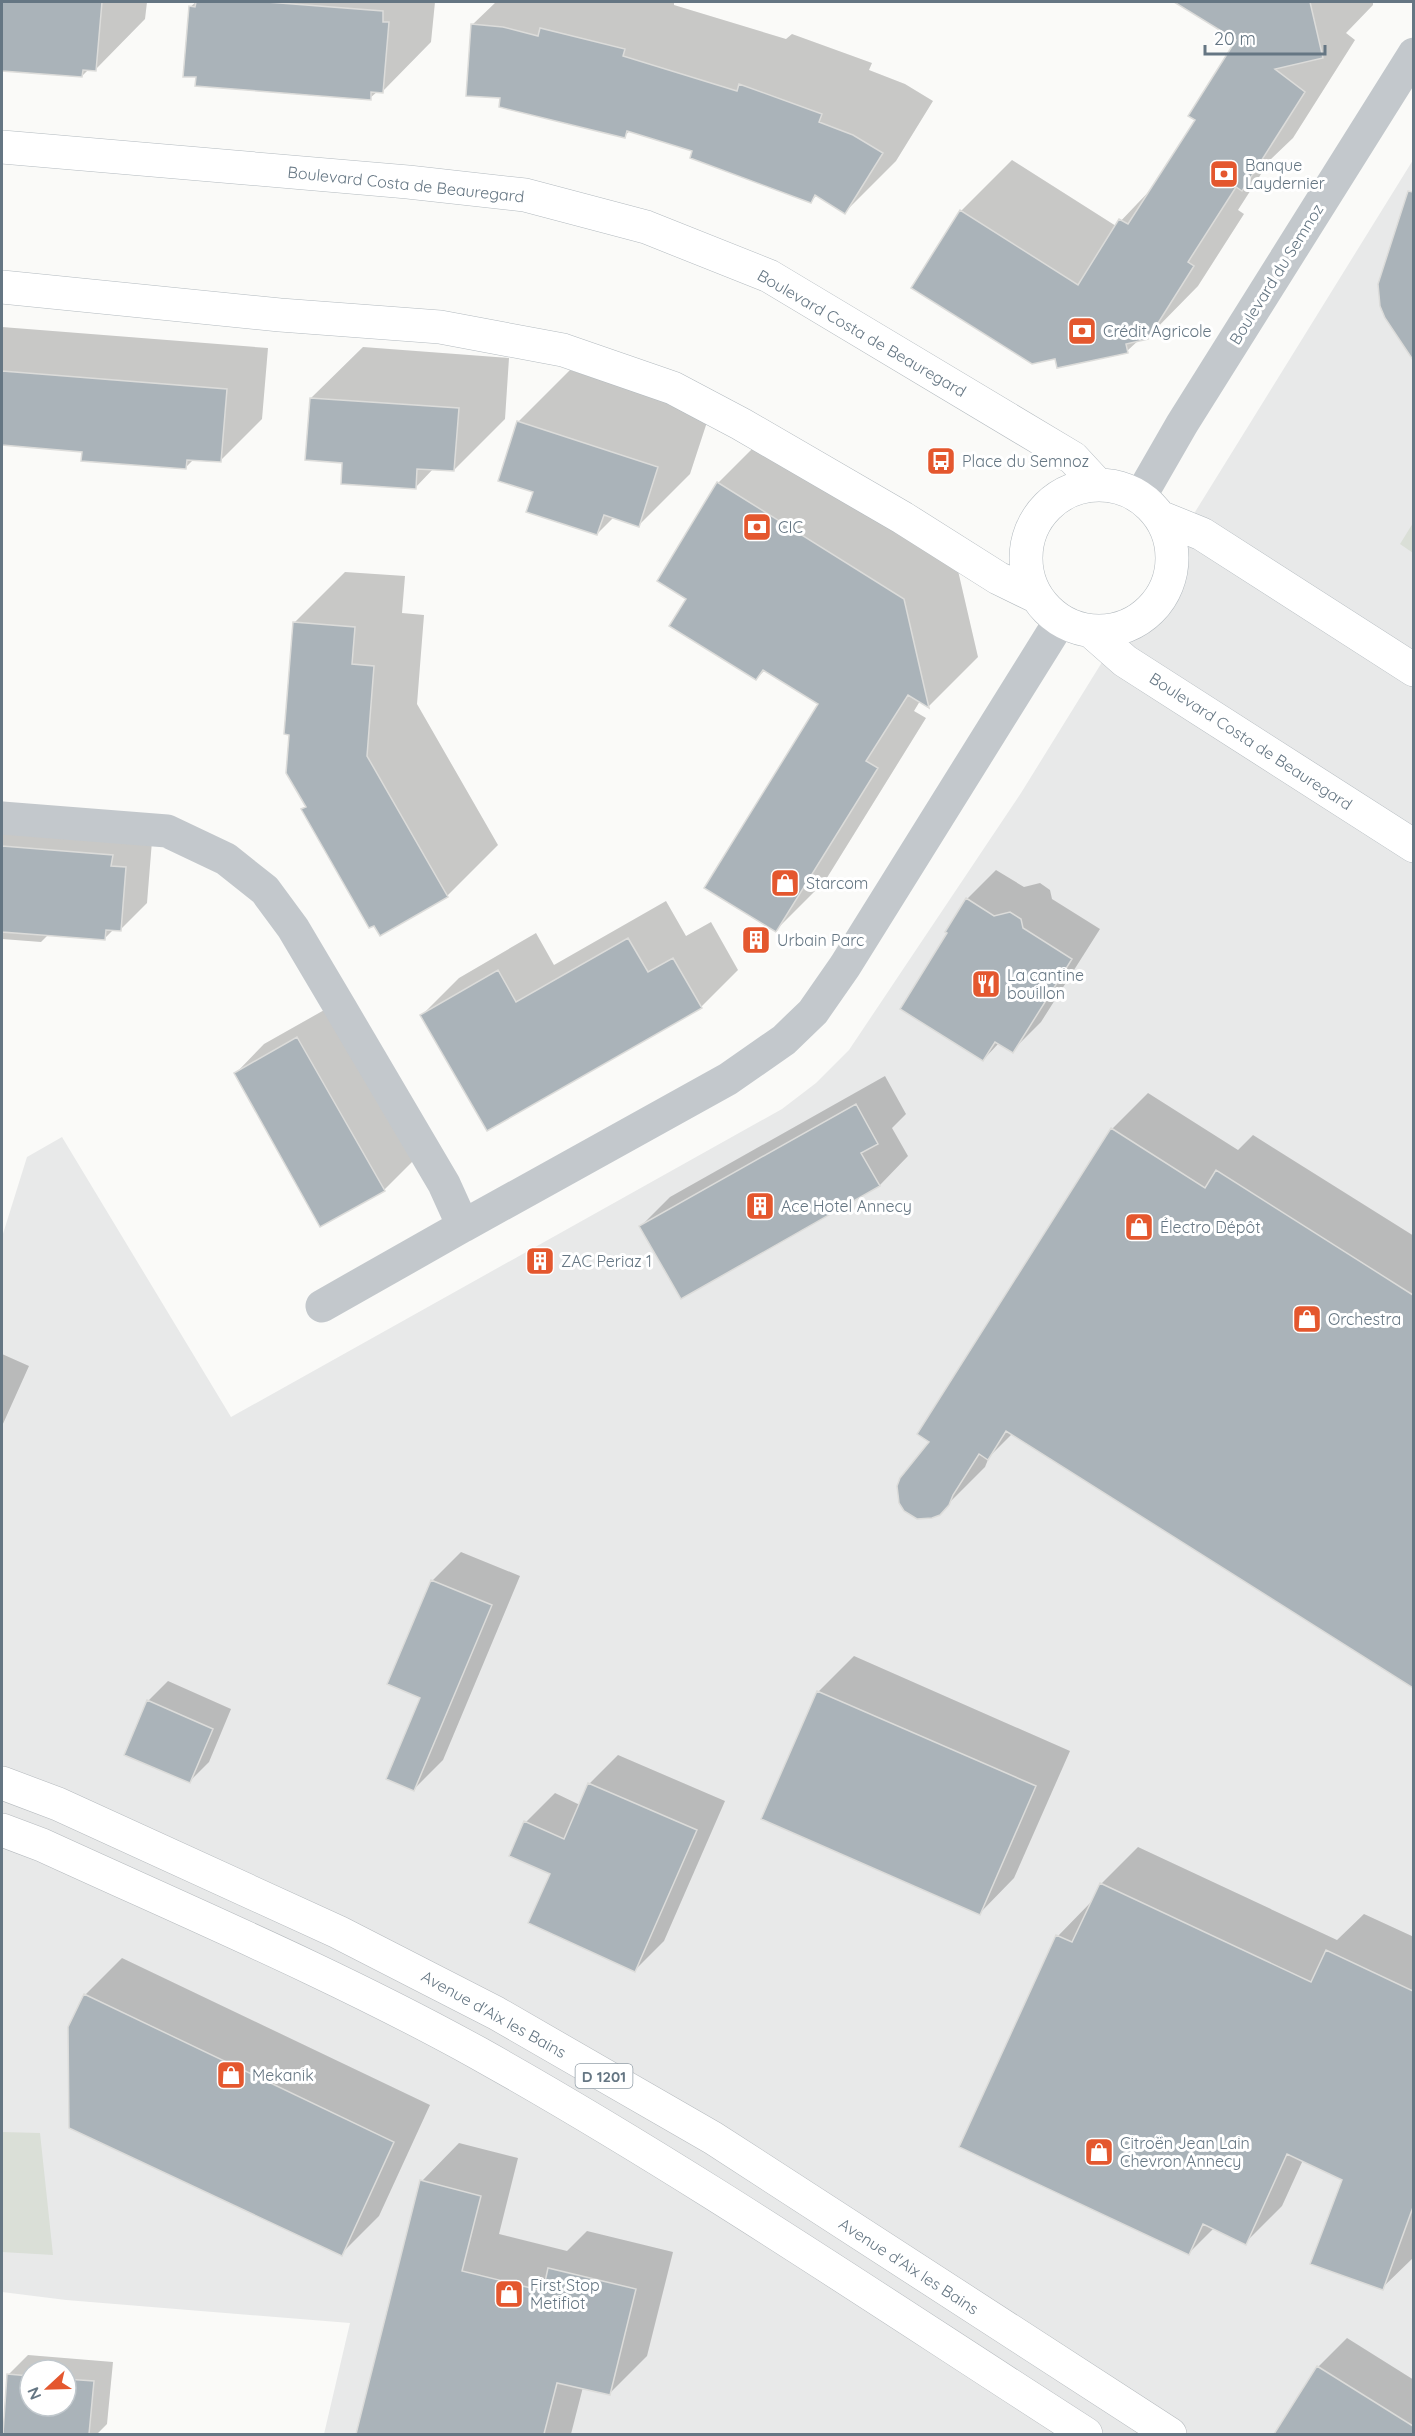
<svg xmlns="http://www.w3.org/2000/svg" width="1415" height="2436" viewBox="0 0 1415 2436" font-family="Quicksand,sans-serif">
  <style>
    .built { fill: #e8e9e9 }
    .green { fill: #dadfd7 }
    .shadow { fill: #0003; fill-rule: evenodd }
    .building { fill: #aab3b9; stroke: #dcdcda; stroke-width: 1.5 }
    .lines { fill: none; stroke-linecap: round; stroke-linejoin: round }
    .secondary-casing { stroke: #b3babf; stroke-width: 34 }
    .primary-casing { stroke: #b5babe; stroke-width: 34 }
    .street { stroke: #c3c8cc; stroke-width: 33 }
    .secondary { stroke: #fff; stroke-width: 33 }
    .primary { stroke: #fff; stroke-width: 33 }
    .labels { text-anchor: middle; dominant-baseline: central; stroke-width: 6; stroke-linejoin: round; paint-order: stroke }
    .shield { fill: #fff; stroke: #939fa8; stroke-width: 1.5 }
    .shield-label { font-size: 15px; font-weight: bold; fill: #657683 }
    .poi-label { font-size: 16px; fill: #657683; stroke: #fff; text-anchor: start }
    .street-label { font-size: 16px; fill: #657683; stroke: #fff }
  </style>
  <rect width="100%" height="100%" fill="#fafaf8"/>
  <path class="built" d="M 1413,160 L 1413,2434 L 324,2434 L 350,2323 L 66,2300 L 2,2292 L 2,1237 L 27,1157 L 62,1137 L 231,1417 L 782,1109 L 816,1083 L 849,1050 L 1021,793 Z"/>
  <path class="green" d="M 1413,523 L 1413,553 L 1400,544 Z
    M 2,2132 L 40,2133 L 53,2255 L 2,2252 Z"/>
  <path class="shadow" d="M 2,2 L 147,2 L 145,19 L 96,69 L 89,69 L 82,76 L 2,69 Z
    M 196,2 L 435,2 L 431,42 L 383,91 L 378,91 L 370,98 L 190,7 Z
    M 496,2 L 674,2 L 674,5 L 786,39 L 792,34 L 872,63 L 869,70 L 905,84 L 933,101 L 896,161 L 845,212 L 817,195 L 811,201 L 694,150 L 630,131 L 624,136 L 502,97 L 472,25 Z
    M 1177,2 L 1373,2 L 1373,5 L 1346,33 L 1355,40 L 1293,138 L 1270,160 L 1238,210 L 1244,214 L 1198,286 L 1147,338 L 1140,339 L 1127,351 L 1056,358 L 961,211 L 1012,160 L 1116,226 L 1157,183 L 1197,119 L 1238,39 Z
    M 1414,217 L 1414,346 L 1395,330 Z
    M 2,327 L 268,348 L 262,419 L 220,461 L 194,459 L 185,468 L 84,450 L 2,444 Z
    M 363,347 L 509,358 L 505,419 L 454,470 L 434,468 L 415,488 L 343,461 L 311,398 Z
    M 570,370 L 709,416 L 690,474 L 639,525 L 614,517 L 597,534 L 534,491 L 500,480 L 519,421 Z
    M 767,434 L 953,549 L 978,657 L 929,706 L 920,701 L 914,711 L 926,718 L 825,881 L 775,931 L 820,704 L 765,670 L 756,679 L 688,598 L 718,483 Z
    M 345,572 L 405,576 L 402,613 L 424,615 L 417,704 L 498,845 L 447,896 L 303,809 L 307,805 L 294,623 Z
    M 2,819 L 152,841 L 147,903 L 121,929 L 114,929 L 105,938 L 49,934 L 41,942 L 2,939 Z
    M 996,870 L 1024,887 L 1040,883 L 1050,890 L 1052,899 L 1100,929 L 1041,1022 L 1012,1051 L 999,1043 L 983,1060 L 949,933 L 967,899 Z
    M 666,901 L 686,936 L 711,922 L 738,970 L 701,1007 L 422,1015 L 459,978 L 536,933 L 554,965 Z
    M 326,1009 L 413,1161 L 384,1190 L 236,1073 L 264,1044 Z
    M 885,1076 L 906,1114 L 892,1128 L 908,1156 L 880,1185 L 641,1226 L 670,1197 Z
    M 1148,1093 L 1238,1150 L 1253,1135 L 1414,1236 L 1414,1686 L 1013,1433 L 989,1457 L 985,1467 L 939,1513 L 931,1441 L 1112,1129 Z
    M 2,1354 L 29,1366 L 2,1426 Z
    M 461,1552 L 520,1576 L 443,1760 L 414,1789 L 432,1581 Z
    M 854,1656 L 1070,1751 L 1014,1878 L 979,1914 L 763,1818 L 819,1691 Z
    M 168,1681 L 231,1709 L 209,1762 L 190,1781 L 148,1701 Z
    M 618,1755 L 725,1801 L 664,1941 L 635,1970 L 552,1873 L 526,1822 L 555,1793 L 580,1805 L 589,1784 Z
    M 1138,1847 L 1337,1940 L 1364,1914 L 1414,1937 L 1414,2257 L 1382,2288 L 1344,2179 L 1303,2160 L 1282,2206 L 1245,2243 L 1214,2228 L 1189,2253 L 1058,1936 L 1093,1900 L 1101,1884 Z
    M 122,1958 L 430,2105 L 379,2216 L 341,2254 L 85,1995 Z
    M 459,2143 L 518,2158 L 499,2234 L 567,2251 L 587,2231 L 673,2252 L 647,2356 L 609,2394 L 583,2387 L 571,2434 L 357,2434 L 422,2181 Z
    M 1347,2338 L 1414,2380 L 1414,2434 L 1283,2434 L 1278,2431 L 1318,2367 Z
    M 28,2355 L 113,2362 L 107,2424 L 97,2434 L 4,2434 L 8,2375 ZM 30,2370 L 66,2370 L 66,2406 L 30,2406 Z"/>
  <path class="building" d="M 2,2 L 102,2 L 96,71 L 83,70 L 82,77 L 2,71 Z
    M 196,2 L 267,2 L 383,11 L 383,22 L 389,22 L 383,93 L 371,92 L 371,100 L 195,86 L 196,77 L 183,77 L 189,6 L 195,7 Z
    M 1174,2 L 1310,2 L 1323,58 L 1275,69 L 1305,92 L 1242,191 L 1236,187 L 1188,262 L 1194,266 L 1148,339 L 1126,344 L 1128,353 L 1057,368 L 1055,359 L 1032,364 L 911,288 L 960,210 L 1078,285 L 1119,219 L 1128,224 L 1195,120 L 1188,116 L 1236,40 Z
    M 471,24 L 503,27 L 538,36 L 540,28 L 625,49 L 623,56 L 737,91 L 739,84 L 822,114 L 819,122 L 853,135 L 883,153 L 845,214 L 815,195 L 811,203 L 690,158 L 692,151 L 627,131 L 625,138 L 499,107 L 500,98 L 466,96 Z
    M 1408,191 L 1413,192 L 1413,360 L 1385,318 L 1380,306 L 1378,284 Z
    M 2,371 L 227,389 L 221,462 L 187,460 L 186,469 L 81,461 L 82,452 L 2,445 Z
    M 310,398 L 459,408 L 454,471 L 417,469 L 416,489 L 341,484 L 342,463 L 305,460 Z
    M 517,421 L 658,467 L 639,527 L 604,515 L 597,535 L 526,512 L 533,492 L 498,481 Z
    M 717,482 L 904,599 L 929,708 L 908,695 L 866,761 L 878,768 L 776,932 L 704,888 L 818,704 L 763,670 L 756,680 L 669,626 L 686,599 L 657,581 Z
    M 293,622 L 355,627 L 352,664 L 374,666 L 367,756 L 448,897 L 380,936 L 374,926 L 369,928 L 301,809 L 306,807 L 286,773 L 289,735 L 284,734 Z
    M 2,846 L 113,855 L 111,866 L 126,867 L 121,931 L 106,930 L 105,940 L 2,932 Z
    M 966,898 L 994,916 L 1010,912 L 1021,919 L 1023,928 L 1072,959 L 1013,1053 L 995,1042 L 983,1061 L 900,1009 L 947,933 L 945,932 Z
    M 628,938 L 648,972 L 673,958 L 702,1008 L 487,1131 L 420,1015 L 498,970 L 516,1002 Z
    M 297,1037 L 385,1191 L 320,1227 L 234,1073 Z
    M 856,1104 L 878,1144 L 861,1153 L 880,1186 L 681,1299 L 639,1226 Z
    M 1111,1128 L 1205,1188 L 1216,1170 L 1413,1295 L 1413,1688 L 1006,1431 L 988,1460 L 979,1454 L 953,1495 L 949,1505 L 940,1515 L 932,1518 L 917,1519 L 904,1511 L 899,1503 L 897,1486 L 900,1478 L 929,1442 L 917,1434 Z
    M 431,1580 L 492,1605 L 414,1791 L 386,1779 L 420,1698 L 387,1684 Z
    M 817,1691 L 1036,1786 L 980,1915 L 761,1819 Z
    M 147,1700 L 213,1729 L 190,1783 L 124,1755 Z
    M 588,1783 L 697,1830 L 635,1972 L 528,1923 L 550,1874 L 509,1856 L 524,1821 L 564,1839 Z
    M 1100,1883 L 1311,1982 L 1326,1950 L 1413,1991 L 1413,2207 L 1383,2290 L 1310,2264 L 1342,2180 L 1287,2154 L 1246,2245 L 1203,2224 L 1189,2255 L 959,2147 L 1056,1935 L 1072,1942 Z
    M 84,1994 L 394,2142 L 342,2256 L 69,2128 L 68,2027 Z
    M 420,2180 L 481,2196 L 462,2271 L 543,2291 L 548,2268 L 636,2289 L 610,2395 L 557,2383 L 544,2434 L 356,2434 Z
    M 1317,2366 L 1413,2426 L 1413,2434 L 1274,2434 Z
    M 7,2374 L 30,2376 L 30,2406 L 66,2406 L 66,2379 L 94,2381 L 89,2434 L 3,2434 Z"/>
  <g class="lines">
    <g class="secondary-casing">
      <path id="secondary" d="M 2,147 L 408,182 L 525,195 L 646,227 L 769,276 L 1073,458 L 1097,484
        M 2,287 L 280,315 L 440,327 L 563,350 L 673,388 L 741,424 L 903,518 L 998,578 L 1035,596
        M1026 558a73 73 0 1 1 146 0a73 73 0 1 1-146 0Z
        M 1160,517 L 1202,534 L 1414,670
        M 1092,632 L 1125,661 L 1414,846"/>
    </g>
    <g class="primary-casing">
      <path id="primary" d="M 2,1783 L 58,1804 L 338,1932 L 496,2013 L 713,2138 L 1170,2434
        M 2,1830 L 42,1845 C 188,1912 337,1975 478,2053 C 687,2170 885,2305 1086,2434"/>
    </g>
    <path class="street" d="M 1140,497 L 1182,424 L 1414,54
      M 2,818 L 167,831 L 226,859 L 265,890 L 293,928 L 341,1009 L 444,1184 L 463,1226 L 728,1079 L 784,1040 L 813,1012 L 845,966 L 1060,621
      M 322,1306 L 463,1226"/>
    <use href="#secondary" class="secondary"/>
    <use href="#primary" class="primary"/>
  </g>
  <defs>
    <g id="bank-square" transform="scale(1.5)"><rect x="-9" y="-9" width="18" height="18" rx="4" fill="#e4572e" stroke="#fff"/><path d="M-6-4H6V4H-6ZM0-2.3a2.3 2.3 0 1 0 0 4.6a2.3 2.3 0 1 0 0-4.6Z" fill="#fff"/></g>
    <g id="bus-square" transform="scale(1.5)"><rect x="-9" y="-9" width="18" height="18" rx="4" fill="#e4572e" stroke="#fff"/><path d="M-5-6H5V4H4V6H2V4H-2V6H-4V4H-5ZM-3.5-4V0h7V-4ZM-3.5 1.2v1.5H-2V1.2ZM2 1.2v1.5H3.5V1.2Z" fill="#fff"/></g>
    <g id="shop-square" transform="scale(1.5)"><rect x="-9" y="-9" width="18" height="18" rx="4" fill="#e4572e" stroke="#fff"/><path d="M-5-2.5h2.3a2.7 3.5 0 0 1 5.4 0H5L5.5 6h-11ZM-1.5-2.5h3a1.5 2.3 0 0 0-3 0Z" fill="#fff"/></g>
    <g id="building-square" transform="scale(1.5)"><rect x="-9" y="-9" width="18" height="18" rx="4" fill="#e4572e" stroke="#fff"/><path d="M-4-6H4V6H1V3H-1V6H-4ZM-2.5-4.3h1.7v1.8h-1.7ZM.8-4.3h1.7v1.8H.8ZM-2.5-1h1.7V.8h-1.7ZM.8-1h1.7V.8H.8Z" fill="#fff"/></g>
    <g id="restaurant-square" transform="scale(1.5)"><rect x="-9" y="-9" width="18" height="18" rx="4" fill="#e4572e" stroke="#fff"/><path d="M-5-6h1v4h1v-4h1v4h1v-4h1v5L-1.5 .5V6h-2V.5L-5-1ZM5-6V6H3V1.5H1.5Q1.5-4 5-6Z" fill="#fff"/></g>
  </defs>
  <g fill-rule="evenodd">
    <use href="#bank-square" x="1224" y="174"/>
    <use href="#bank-square" x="1082" y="331"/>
    <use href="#bus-square" x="941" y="461"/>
    <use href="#bank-square" x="757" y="527"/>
    <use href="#shop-square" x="785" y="883"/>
    <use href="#building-square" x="756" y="940"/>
    <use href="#restaurant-square" x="986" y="984"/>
    <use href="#building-square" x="760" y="1206"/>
    <use href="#shop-square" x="1139" y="1227"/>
    <use href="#building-square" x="540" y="1261"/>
    <use href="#shop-square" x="1307" y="1319"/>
    <use href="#shop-square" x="231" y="2075"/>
    <use href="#shop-square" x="1099" y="2152"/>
    <use href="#shop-square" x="509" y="2294"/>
  </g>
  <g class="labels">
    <rect class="shield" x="575.5" y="2064" width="57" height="24" rx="4.5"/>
    <g class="shield-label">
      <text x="604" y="2076">D 1201</text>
    </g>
    <g class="poi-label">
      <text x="1245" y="165">Banque<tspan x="1245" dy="18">Laydernier</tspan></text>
      <text x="1103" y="331">Crédit Agricole</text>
      <text x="962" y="461">Place du Semnoz</text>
      <text x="778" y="527">CIC</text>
      <text x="806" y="883">Starcom</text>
      <text x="777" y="940">Urbain Parc</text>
      <text x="1007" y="975">La cantine<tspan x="1007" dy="18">bouillon</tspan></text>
      <text x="781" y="1206">Ace Hotel Annecy</text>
      <text x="1160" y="1227">Électro Dépôt</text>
      <text x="561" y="1261">ZAC Periaz 1</text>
      <text x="1328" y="1319">Orchestra</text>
      <text x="252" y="2075">Mekanik</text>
      <text x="1120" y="2143">Citroën Jean Lain<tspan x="1120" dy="18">Chevron Annecy</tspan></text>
      <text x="530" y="2285">First Stop<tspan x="530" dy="18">Metifiot</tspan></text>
    </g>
    <g class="street-label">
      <text transform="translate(406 184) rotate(6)">Boulevard Costa de Beauregard</text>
      <text transform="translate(1276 274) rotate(-58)">Boulevard du Semnoz</text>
      <text transform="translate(862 333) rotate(30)">Boulevard Costa de Beauregard</text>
      <text transform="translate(1251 741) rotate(33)">Boulevard Costa de Beauregard</text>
      <text transform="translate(494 2014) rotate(29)">Avenue d'Aix les Bains</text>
      <text transform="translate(909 2266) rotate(33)">Avenue d'Aix les Bains</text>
    </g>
  </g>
  <rect width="1415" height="2436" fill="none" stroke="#657683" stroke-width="6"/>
  <g transform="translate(48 2388) rotate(248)"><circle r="28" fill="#ffffff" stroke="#c1c8cd" stroke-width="1.5"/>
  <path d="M0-4.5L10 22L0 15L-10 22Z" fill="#e4572e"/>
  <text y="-9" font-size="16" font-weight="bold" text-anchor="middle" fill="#657683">N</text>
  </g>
  <path d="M1205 45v9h120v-9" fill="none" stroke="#657683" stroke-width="3"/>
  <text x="1214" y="45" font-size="18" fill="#657683" stroke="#ffffff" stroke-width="4.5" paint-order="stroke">20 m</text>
</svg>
